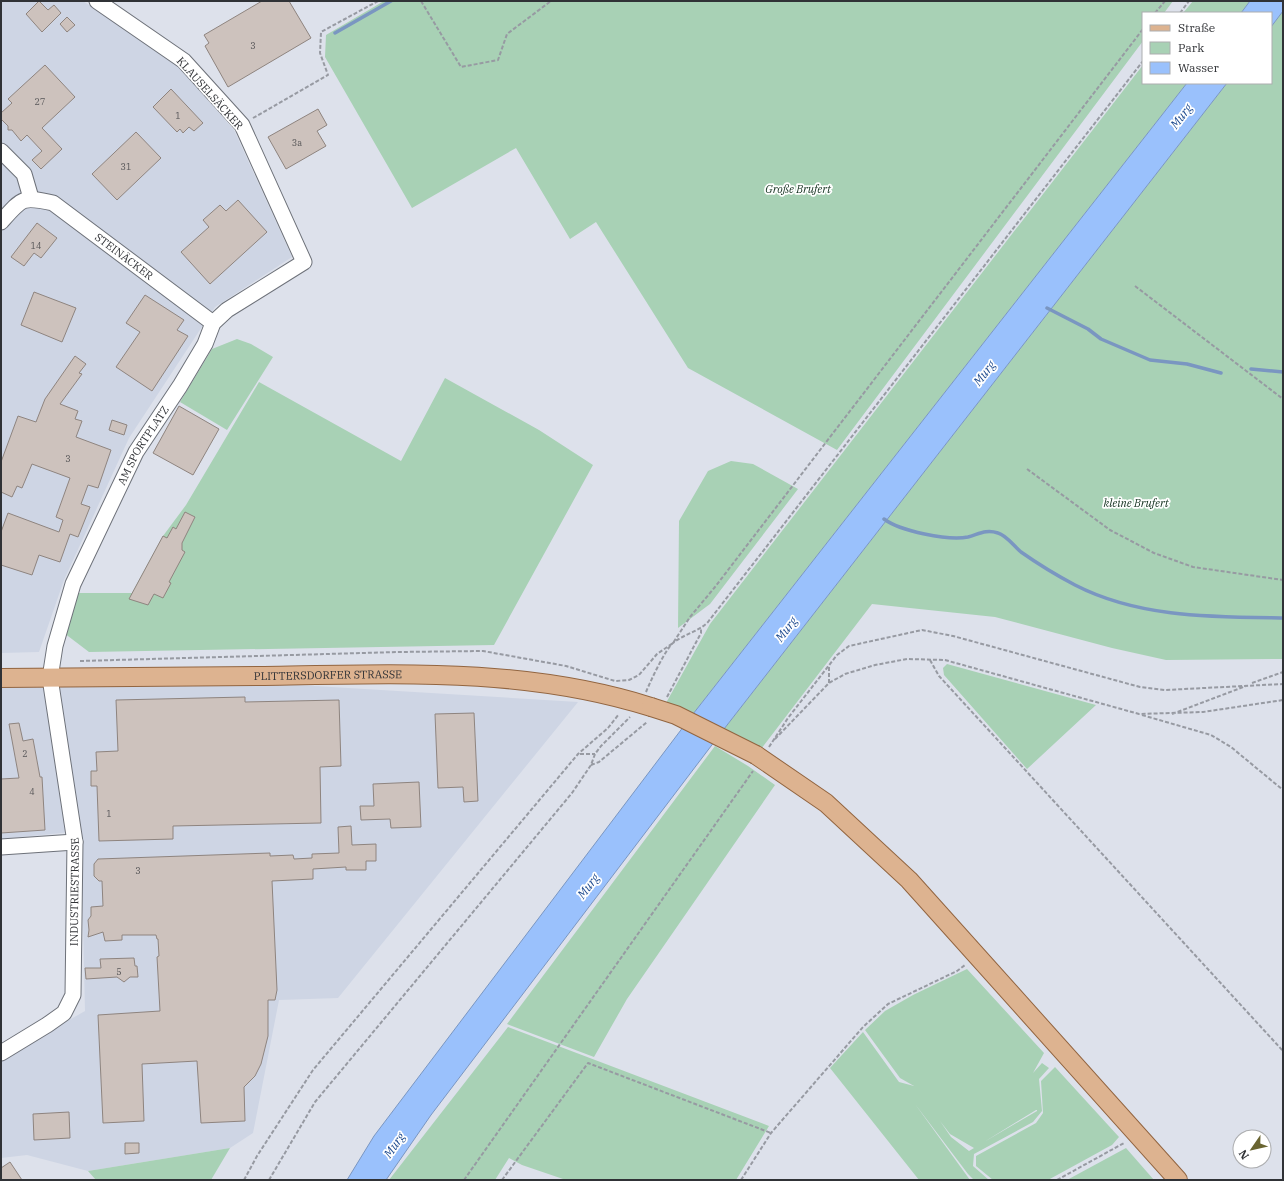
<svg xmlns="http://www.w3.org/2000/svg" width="1284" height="1181" viewBox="0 0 1284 1181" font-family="'IBM Plex Serif',serif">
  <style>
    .built { fill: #ced5e4 }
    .green { fill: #a8d1b5; fill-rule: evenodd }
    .water { fill: #9ac1fc; stroke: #7a96c1 }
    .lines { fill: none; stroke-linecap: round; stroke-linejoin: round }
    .stream { stroke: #7a96c1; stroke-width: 3.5 }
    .building { fill: #cdc2bd; stroke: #8e847f }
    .minor-casing { stroke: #6d7179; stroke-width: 17 }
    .major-casing { stroke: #926540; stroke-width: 20 }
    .path { stroke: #979aa2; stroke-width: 2; stroke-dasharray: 4 2; stroke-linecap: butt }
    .minor { stroke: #fff; stroke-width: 15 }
    .major { stroke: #ddb390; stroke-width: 18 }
    .major-bridge-casing { stroke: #926540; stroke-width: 20; stroke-linecap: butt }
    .major-bridge { stroke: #ddb390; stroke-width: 18 }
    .labels { text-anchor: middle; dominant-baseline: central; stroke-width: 3.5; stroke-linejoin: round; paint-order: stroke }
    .number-label { font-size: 9px; fill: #575658 }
    .street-label { font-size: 11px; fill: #303236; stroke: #fff }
    .park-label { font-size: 11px; font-style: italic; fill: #12301e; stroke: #fff }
    .water-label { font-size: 12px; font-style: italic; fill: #1c498e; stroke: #fff }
  </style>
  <rect width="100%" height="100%" fill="#dde1eb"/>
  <path class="built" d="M 1,1 L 83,1 L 178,66 L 234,130 L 292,257 L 215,307 L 129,438 L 64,580 L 39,652 L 1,653 Z
    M 43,685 L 298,685 L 578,702 L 338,998 L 279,1000 L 253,1133 L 230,1148 L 88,1171 L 27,1155 L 1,1158 L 1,1059 L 85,1011 L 81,831 L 1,839 L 1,686 Z"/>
  <path class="green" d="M 384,1 L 1173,1 L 1164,13 L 1143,13 L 1143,41 L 837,450 L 688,368 L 596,222 L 570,239 L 516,148 L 412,208 L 325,57 L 326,35 Z
    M 1193,1 L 1250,1 L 1241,13 L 1183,13 Z
    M 1283,11 L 1283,659 L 1166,660 L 1112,648 L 995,617 L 872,604 L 761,749 L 724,729 L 1227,83 L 1271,83 L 1271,27 Z
    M 1143,65 L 1143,83 L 1187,83 L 693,714 L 666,703 L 710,624 Z
    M 237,339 L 251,344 L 273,357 L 227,430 L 180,402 L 212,349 Z
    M 445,378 L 539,430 L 593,465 L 494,645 L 89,652 L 64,633 L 75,593 L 132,593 L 163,536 L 186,505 L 259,382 L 401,461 Z
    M 731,461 L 753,464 L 798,489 L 710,604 L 678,628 L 679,521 L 708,471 Z
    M 947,664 L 1096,705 L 1027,769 L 944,675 L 943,668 Z
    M 715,746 L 748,766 L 775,785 L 627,999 L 594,1057 L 507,1024 Z
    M 967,969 L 1044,1053 L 1033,1073 L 1042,1063 L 1049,1068 L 1039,1079 L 1042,1111 L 1033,1122 L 974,1154 L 973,1166 L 989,1180 L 974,1180 L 968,1174 L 915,1104 L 970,1180 L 919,1180 L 830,1068 L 863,1032 L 899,1082 L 914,1086 L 900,1078 L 865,1030 L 885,1011 L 913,995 ZM 1037,1110 L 1037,1111 L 984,1142 L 1036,1110 ZM 940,1121 L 950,1134 L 974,1148 L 969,1151 L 951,1137 Z
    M 508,1027 L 769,1126 L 736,1180 L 566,1180 L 522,1165 L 509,1158 L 495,1180 L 389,1180 Z
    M 1055,1067 L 1119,1137 L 1112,1145 L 1048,1180 L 993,1180 L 976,1166 L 976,1156 L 1036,1123 L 1043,1113 L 1041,1081 Z
    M 230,1148 L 211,1180 L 96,1180 L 88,1171 Z
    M 1126,1148 L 1154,1180 L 1067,1180 Z"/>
  <path class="water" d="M 1250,1 L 1283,1 L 1283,11 L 1271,27 L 1271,13 L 1241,13 Z
    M 1187,83 L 1227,83 L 724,729 L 431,1115 L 386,1180 L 347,1180 L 374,1136 L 693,714 Z"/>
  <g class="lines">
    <path class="stream" d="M 335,33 L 391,1
      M 1047,308 L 1088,329 L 1101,339 L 1150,360 L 1187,364 L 1221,373
      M 1251,369 L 1283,372
      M 884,519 C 900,531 948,541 968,537 C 979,534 986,529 998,533 C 1006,535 1014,546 1021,552 C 1038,564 1056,575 1075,585 C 1139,618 1213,617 1283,618"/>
  </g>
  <path class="building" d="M 39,1 L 48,10 L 54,5 L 61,13 L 42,32 L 26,14 Z
    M 262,1 L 289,1 L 311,38 L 228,87 L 205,46 L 209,43 L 204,35 Z
    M 67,17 L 75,25 L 67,32 L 60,24 Z
    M 45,65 L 75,97 L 42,128 L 62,149 L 41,169 L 32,160 L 42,151 L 27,135 L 21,141 L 12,130 L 8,130 L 8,126 L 1,119 L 1,113 L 12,103 L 8,99 Z
    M 171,89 L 203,123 L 194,131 L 189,127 L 183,133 L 180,129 L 177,132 L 153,107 Z
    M 318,109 L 327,125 L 317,131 L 326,146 L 286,169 L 268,137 Z
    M 136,132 L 161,158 L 117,200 L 92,174 Z
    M 238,200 L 267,232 L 210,284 L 181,252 L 209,227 L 203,220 L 220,205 L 226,211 Z
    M 37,223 L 57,238 L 41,258 L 34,253 L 24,266 L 11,257 Z
    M 34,292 L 76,308 L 62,342 L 21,325 Z
    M 145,295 L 184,320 L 177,330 L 188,336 L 152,391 L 116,367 L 140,332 L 126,323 Z
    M 75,356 L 86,364 L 79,373 L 82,374 L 60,404 L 78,411 L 75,419 L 82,421 L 76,437 L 111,450 L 98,488 L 88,485 L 81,504 L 90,507 L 78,537 L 70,534 L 60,562 L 39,555 L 32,575 L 1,565 L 1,532 L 8,513 L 59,532 L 63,520 L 56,517 L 70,478 L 32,464 L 22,488 L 17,486 L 12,497 L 1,492 L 1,462 L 18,416 L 36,422 L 45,399 Z
    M 179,406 L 219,429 L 193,475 L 153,453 Z
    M 112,420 L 127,425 L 124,435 L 109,430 Z
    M 185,512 L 195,517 L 182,543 L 182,550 L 185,552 L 169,582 L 171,583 L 163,598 L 154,594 L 148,605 L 129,599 L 163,536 L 167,538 L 173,527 L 176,529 Z
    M 245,697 L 245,702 L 339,700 L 341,766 L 320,767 L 321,823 L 173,826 L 173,839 L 99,841 L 97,786 L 91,786 L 91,771 L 97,771 L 96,752 L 118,751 L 116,700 Z
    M 474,713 L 478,801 L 464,802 L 463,787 L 438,788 L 435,714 Z
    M 19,723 L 23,741 L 33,739 L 40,777 L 42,777 L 45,830 L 1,833 L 1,779 L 19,778 L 9,724 Z
    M 419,782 L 421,827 L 391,828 L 390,819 L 361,820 L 360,806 L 374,806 L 373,784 Z
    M 351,826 L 352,845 L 376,844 L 376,861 L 366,861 L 366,870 L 346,870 L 346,867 L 313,869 L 313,879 L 272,881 L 277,990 L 275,1000 L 268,1000 L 268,1036 L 261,1064 L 255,1076 L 244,1087 L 245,1121 L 201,1123 L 197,1061 L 142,1064 L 144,1121 L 103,1123 L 98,1015 L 160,1011 L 157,957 L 159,956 L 158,939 L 157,939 L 156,935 L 122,935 L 122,940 L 105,941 L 103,932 L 88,937 L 89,930 L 88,920 L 91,916 L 91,907 L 103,906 L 102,881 L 99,881 L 94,876 L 94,864 L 98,859 L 270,853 L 270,856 L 293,855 L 294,859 L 312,858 L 312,854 L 339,853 L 338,827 Z
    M 134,958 L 135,966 L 137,966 L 138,977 L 130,977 L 124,982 L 117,977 L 86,979 L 85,968 L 101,968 L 100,959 Z
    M 69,1112 L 70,1138 L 34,1140 L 33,1114 Z
    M 125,1143 L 139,1143 L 139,1153 L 125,1154 Z
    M 10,1162 L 22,1180 L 1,1180 L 1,1168 Z"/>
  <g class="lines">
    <g class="minor-casing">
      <g id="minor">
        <path d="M 1,151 L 24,174 L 31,198"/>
        <path id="s1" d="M 1,222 C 22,198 22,196 53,203 L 213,323"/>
        <path d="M 1,847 L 75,842"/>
        <path id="s2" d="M 1,1053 L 47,1025 L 64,1013 L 73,995 L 75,842 L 50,678 L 55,646 L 73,584 L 136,452 L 180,386 L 205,344 L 213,323 L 227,310 L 304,262 L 242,125 L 184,61 L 97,1"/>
      </g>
    </g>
    <g class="major-casing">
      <g id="major">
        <path id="s3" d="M 1,678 C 89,677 176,677 264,676 C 395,674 525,667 651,707"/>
        <path d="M 756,755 L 826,803 L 909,880 L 1178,1180"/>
      </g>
    </g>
    <path class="path" d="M 421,1 L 461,67 L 498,60 L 507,34 L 551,1
      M 1155,13 L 1165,1
      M 1180,13 L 1189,1
      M 253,118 L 328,75 L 320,53 L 321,32 L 378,1
      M 1135,286 L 1283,399
      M 1027,469 L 1110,530 L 1154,553 L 1193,567 L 1283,580
      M 930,660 L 939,676 L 1283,1051
      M 80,661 L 398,652 L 483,651 L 566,666 L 615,681 L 629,680 L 639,675 L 657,654 L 673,643 L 690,617 L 715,587 L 1143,29
      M 829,683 L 829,666
      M 1252,683 L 1283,672
      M 646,692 C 651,680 665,650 673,643 C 684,634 698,632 708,622 L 1143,61
      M 667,697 L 701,633 L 701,629
      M 1172,714 L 1246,686
      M 1142,715 L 1211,735 L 1231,747 L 1283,790
      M 775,739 L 829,683 L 845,674 L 875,665 L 907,659 L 945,660 L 1139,714 L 1203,712 L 1283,700
      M 769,747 L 788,718 L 837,655 L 849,646 L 922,630 L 953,636 L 1140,687 L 1165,690 L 1283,684
      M 580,754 L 595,754
      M 591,765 L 599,762 L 647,722
      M 244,1180 L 257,1156 L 313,1070 L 578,754 L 608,728 L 619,714
      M 269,1180 L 315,1102 L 572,793 L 591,765 L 595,754 L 601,746 L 630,717
      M 464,1180 L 753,771
      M 502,1180 L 588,1063 L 771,1133
      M 741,1180 L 771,1133 L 863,1027 L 888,1004 L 957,971 L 965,965
      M 1057,1180 L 1124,1143"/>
    <use href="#minor" class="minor"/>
    <use href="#major" class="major"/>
    <g class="major-bridge-casing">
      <path id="major-bridge" d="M 651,707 L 676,715 L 756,755"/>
    </g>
    <use href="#major-bridge" class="major-bridge"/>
  </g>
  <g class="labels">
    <g class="number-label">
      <text x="253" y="45">3</text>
      <text x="40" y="101">27</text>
      <text x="178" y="115">1</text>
      <text x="297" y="142">3a</text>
      <text x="126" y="166">31</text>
      <text x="36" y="245">14</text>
      <text x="68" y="458">3</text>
      <text x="25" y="753">2</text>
      <text x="32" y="791">4</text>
      <text x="109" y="813">1</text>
      <text x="138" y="870">3</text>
      <text x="119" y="971">5</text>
    </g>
    <g class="street-label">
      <text transform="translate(210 93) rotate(48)">KLAUSELSÄCKER</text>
      <text stroke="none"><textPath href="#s1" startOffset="150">STEINÄCKER</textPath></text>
      <text stroke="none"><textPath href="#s2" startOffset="666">AM SPORTPLATZ</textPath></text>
      <text stroke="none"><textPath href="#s3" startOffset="327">PLITTERSDORFER STRASSE</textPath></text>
      <text stroke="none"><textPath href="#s2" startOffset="198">INDUSTRIESTRASSE</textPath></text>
    </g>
    <g class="park-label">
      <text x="798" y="189">Große Brufert</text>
      <text x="1136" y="503">kleine Brufert</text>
    </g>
    <g class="water-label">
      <text transform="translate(1181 116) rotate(-52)">Murg</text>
      <text transform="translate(984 373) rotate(-52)">Murg</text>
      <text transform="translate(786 629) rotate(-52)">Murg</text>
      <text transform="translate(588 886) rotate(-52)">Murg</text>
      <text transform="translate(394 1145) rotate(-55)">Murg</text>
    </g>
  </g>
  <rect width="1284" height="1181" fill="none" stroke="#303236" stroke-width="4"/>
  <rect x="1142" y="12" width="130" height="72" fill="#ffffff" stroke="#acadaf"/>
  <rect x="1150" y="25" width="20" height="6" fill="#ddb390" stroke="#acadaf"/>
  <text x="1178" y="32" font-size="12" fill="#303236">Straße</text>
  <rect x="1150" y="42" width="20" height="12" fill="#a8d1b5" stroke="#acadaf"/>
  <text x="1178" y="52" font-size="12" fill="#303236">Park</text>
  <rect x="1150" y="62" width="20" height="12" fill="#9ac1fc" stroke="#acadaf"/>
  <text x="1178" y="72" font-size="12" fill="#303236">Wasser</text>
  <g transform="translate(1252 1149) rotate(236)"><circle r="19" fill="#ffffff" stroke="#acadaf"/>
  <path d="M0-3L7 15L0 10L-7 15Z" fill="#696431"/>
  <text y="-6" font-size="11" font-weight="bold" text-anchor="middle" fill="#303236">N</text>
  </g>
</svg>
